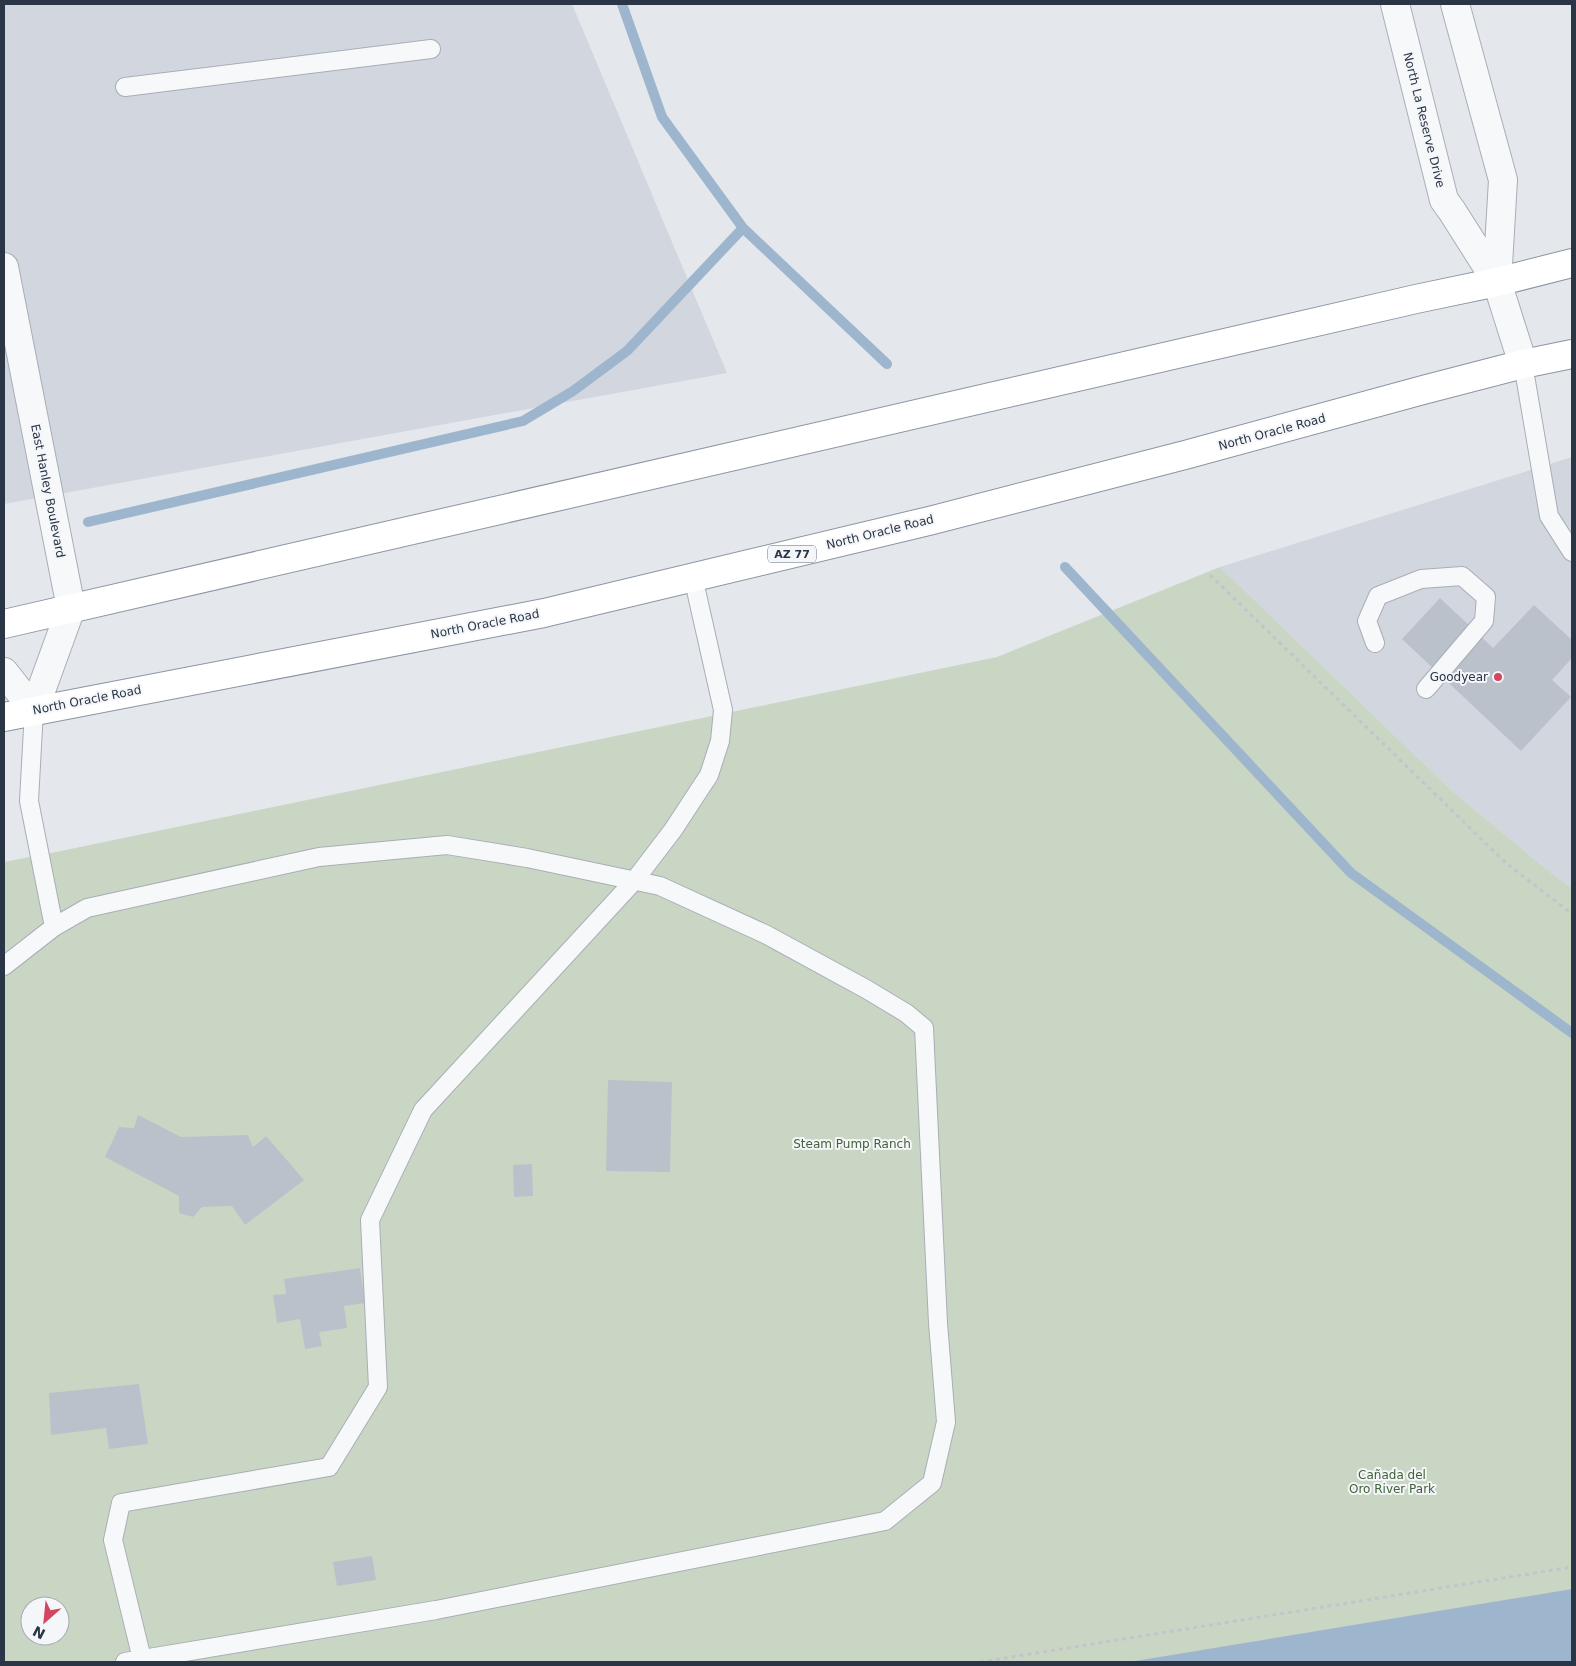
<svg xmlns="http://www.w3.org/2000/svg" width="1576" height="1666" viewBox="0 0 1576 1666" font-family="'DejaVu Sans',sans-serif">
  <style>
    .built { fill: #d2d6de }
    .green { fill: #cad6c4; fill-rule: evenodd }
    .water { fill: #9eb6cd }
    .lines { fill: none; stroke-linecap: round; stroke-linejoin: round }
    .stream { stroke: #9eb6cd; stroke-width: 10 }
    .building { fill: #bbc1ca }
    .service-casing { stroke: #a8aeb7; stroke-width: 20 }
    .minor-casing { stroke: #a8aeb7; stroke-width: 30 }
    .tertiary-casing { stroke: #a8aeb7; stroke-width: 30 }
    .trunk-casing { stroke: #8a95a3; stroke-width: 30 }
    .path { stroke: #c2c5cb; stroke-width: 3; stroke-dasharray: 4 4; stroke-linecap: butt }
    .service { stroke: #f7f8fa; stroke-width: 18 }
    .minor { stroke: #f7f8fa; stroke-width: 28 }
    .tertiary { stroke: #f7f8fa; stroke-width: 28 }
    .trunk { stroke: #fff; stroke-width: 28 }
    .poi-dot { fill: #d44660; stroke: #f4f6f9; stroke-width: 2 }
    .labels { text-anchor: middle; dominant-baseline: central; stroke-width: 4; stroke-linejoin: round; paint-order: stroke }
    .shield { fill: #f4f6f9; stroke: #676f7b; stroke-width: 1 }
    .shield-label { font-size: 11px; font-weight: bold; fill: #2a3545 }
    .street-label { font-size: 12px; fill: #2a3545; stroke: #f4f6f9 }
    .poi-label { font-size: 12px; fill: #2a3545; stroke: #f4f6f9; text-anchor: end }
    .park-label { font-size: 12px; fill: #406237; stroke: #f4f6f9 }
  </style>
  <rect width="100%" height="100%" fill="#e4e7ec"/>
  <path class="built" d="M 4,4 L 572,4 L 727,373 L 4,504 Z
    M 1572,457 L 1572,888 L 1551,873 L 1452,791 L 1220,567 Z"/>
  <path class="green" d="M 1220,567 L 1452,791 L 1551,873 L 1572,888 L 1572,1662 L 4,1662 L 4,862 L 61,851 L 997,657 ZM 30,1606 L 60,1606 L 60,1636 L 30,1636 Z"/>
  <path class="water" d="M 1572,1589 L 1572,1662 L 1129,1662 Z"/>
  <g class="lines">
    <path class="stream" d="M 622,4 L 662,117 L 743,228 L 887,364
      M 88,522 L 523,421 L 573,391 L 627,351 L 743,228
      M 1065,567 L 1351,873 L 1572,1033"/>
  </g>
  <path class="building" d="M 1440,598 L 1493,648 L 1534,605 L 1572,640 L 1572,658 L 1552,680 L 1571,697 L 1521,751 L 1402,639 Z
    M 608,1080 L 672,1082 L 670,1172 L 606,1171 Z
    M 138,1115 L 181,1137 L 248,1135 L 253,1147 L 266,1136 L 304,1180 L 245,1225 L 232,1206 L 202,1207 L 193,1217 L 179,1213 L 179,1196 L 105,1157 L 119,1127 L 134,1128 Z
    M 532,1164 L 533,1196 L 514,1197 L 513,1165 Z
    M 360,1268 L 365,1303 L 344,1306 L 347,1328 L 319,1332 L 322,1346 L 305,1349 L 300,1319 L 277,1323 L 273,1295 L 286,1294 L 284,1279 Z
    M 139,1384 L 148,1444 L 109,1449 L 106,1428 L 51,1435 L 49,1393 Z
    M 372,1556 L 376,1580 L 337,1586 L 333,1562 Z"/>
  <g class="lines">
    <g class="service-casing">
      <path id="service" d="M 125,87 L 431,49
        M 1523,364 L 1549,516 L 1572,552
        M 1375,643 L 1367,621 L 1378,596 L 1421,579 L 1462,576 L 1486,597 L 1484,621 L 1426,689
        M 34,710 L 29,801 L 54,927
        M 4,966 L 54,927 L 87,908 L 319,857 L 447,845 L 527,858 L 660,886 L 765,934 L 866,989 L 906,1013 L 924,1028 L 938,1323 L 946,1422 L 932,1483 L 885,1521 L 436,1610 L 125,1662
        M 142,1659 L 113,1540 L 121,1503 L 329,1467 L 378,1387 L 370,1220 L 423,1110 L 634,881 L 673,830 L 709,775 L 720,741 L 723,710 L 693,577"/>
    </g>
    <g class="minor-casing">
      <path id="minor" d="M 4,267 L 71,608 L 34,710
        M 4,672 L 34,710"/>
    </g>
    <g class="tertiary-casing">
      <path id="tertiary" d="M 1395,4 L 1444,200 L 1452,211 L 1497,282 L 1523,364
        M 1455,4 L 1503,180 L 1497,282"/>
    </g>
    <g class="trunk-casing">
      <path id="trunk" d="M 4,624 L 1416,299 L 1497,282 L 1572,263
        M 4,717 L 544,613 L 929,521 L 1185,455 L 1423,390 L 1523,364 L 1572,354"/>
    </g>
    <path class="path" d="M 1210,575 L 1506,863 L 1572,914
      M 980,1662 L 1572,1567"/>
    <use href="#service" class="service"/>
    <use href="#minor" class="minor"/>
    <use href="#tertiary" class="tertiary"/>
    <use href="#trunk" class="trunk"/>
  </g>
  <circle class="poi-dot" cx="1498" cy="677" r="5"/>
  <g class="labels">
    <rect class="shield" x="768" y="545.5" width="48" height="17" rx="4"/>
    <g class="shield-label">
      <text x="792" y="554">AZ 77</text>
    </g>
    <g class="street-label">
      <text transform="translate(1424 120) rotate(76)">North La Reserve Drive</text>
      <text transform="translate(1272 432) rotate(-15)">North Oracle Road</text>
      <text transform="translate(48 491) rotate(79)">East Hanley Boulevard</text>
      <text transform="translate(880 532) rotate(-14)">North Oracle Road</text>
      <text transform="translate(485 624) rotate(-11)">North Oracle Road</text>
      <text transform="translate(87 700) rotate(-11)">North Oracle Road</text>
    </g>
    <g class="poi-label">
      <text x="1488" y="677">Goodyear</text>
    </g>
    <g class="park-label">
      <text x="852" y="1144">Steam Pump Ranch</text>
      <text x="1392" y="1475">Cañada del<tspan x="1392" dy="14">Oro River Park</tspan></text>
    </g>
  </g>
  <rect width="1576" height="1666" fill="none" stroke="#2a3545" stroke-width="10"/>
  <g transform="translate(45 1621) rotate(207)"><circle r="24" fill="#f4f6f9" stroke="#a3a9b1"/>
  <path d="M0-4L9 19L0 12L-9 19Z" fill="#d44660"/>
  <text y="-8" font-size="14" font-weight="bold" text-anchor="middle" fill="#2a3545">N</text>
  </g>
</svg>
